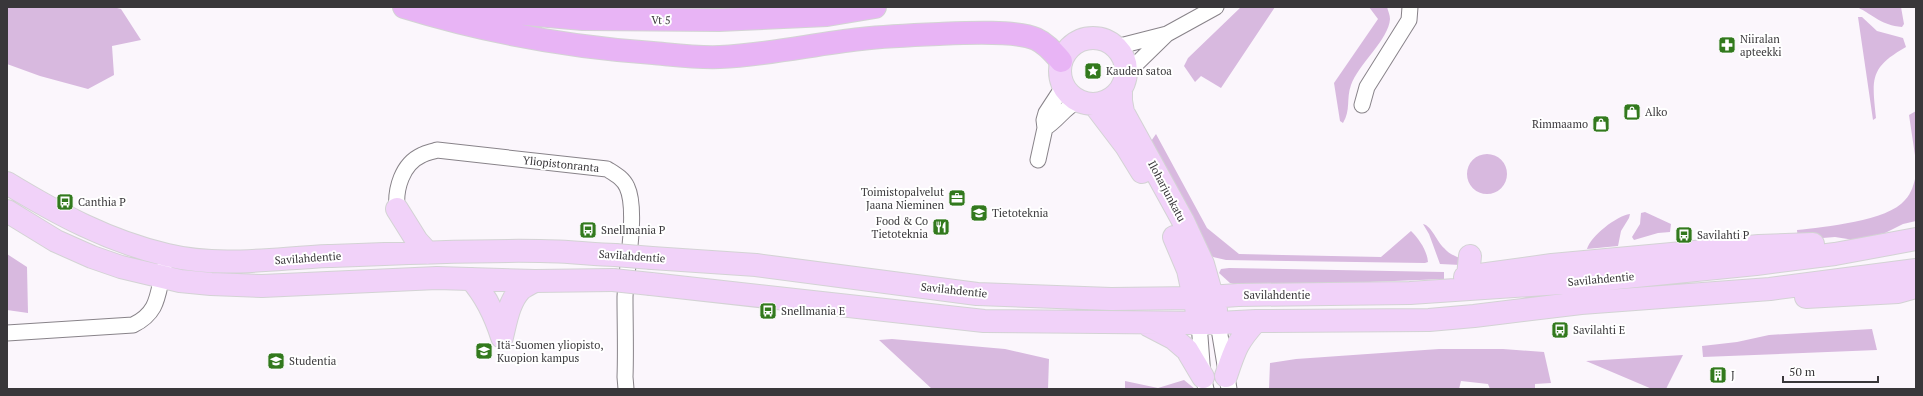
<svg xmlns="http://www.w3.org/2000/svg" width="1923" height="396" viewBox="0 0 1923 396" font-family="'PT Serif',serif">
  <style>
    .green { fill: #d8b9df }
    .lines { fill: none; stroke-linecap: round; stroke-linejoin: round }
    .minor-casing { stroke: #888389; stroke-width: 17 }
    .primary-casing { stroke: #d3d3d4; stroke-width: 24 }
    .motorway-casing { stroke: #d3d3d4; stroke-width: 24 }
    .minor { stroke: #fff; stroke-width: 15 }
    .primary { stroke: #f1d2f9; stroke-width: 22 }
    .motorway { stroke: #e8b4f5; stroke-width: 22 }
    .primary-bridge-casing { stroke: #d3d3d4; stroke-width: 24; stroke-linecap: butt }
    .primary-bridge { stroke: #f1d2f9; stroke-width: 22 }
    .labels { text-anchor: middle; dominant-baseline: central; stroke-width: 4; stroke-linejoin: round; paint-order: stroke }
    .street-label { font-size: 11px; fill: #39373a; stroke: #fff }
    .poi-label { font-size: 11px; fill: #39373a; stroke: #fff; text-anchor: start }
  </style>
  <rect width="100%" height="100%" fill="#fbf6fc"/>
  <path class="green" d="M 7,7 L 113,7 L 121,9 L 141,40 L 112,46 L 114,75 L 88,89 L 40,76 L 7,64 Z
    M 1241,7 L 1275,7 L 1221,88 L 1201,76 L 1195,82 L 1184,66 L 1188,58 Z
    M 1369,7 L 1387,7 C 1388,11 1390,15 1390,19 C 1389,39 1358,65 1351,85 C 1346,99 1351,110 1343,123 L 1340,121 L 1334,83 L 1378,19 Z
    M 1857,7 L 1901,7 L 1904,24 L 1902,27 C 1881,25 1875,16 1857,7 Z
    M 1858,17 L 1862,17 L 1877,31 L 1903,38 L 1906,47 C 1869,68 1872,79 1876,118 L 1873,120 Z
    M 1916,111 L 1916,162 L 1909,115 Z
    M 1156,134 L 1207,228 L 1239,254 L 1381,257 L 1411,231 C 1419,239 1427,250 1428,262 L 1425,263 L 1226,260 L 1213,257 L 1204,248 L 1149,144 Z
    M1467 174a20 20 0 1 1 40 0a20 20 0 1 1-40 0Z
    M 1916,175 L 1916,221 L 1903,224 L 1885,233 L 1854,240 L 1835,237 L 1798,240 L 1797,230 C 1824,227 1888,221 1905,200 C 1912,193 1914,183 1916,175 Z
    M 1645,212 L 1671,224 L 1670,232 L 1658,233 L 1634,240 L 1632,237 L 1640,224 L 1641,213 Z
    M 1630,214 L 1629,218 L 1621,231 L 1618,246 L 1587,249 C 1591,236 1616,216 1630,214 Z
    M 1423,224 C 1432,226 1437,242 1444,248 C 1449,254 1456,257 1464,259 L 1461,265 L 1440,264 L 1429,234 Z
    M 7,254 L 27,267 L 28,313 L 7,310 Z
    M 1229,268 L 1444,272 L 1444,279 L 1245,287 L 1230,283 L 1219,273 L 1221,269 Z
    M 1872,329 L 1877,350 L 1703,357 L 1702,346 L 1737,342 L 1769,335 Z
    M 892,339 L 1005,349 L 1049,359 L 1048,389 L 932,389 L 879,340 Z
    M 1439,349 L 1503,349 L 1544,352 L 1551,383 L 1535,384 L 1535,389 L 1490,389 L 1488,384 L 1461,381 L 1459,389 L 1269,389 L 1270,363 L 1296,359 Z
    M 1683,355 L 1666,389 L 1652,389 L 1586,361 Z
    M 1184,380 L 1195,389 L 1125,389 L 1125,381 L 1158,388 Z"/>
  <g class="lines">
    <g class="minor-casing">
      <path id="minor" d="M 1116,47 L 1167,34 L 1216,7
        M 1126,74 L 1166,35
        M 1362,105 L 1367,87 L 1409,20 L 1410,7
        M 1045,128 C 1058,120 1064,108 1078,101
        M 1038,160 L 1045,128 L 1044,120 L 1046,113 L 1063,87
        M 397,209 C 395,189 402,164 422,155 C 427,152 432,152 437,150 L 607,169 C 615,174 623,178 627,187 C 638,210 626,271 625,297 C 625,324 626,351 625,377 L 626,389
        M 1199,323 L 1203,377 L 1206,389
        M 1218,323 L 1229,389
        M 7,333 L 133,325 C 160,312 157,293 164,268"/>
    </g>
    <g class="primary-casing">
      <path id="primary" d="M1060 71a33 33 0 1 1 66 0a33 33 0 1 1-66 0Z
        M 1121,89 L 1121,101 L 1123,112 L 1183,221 L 1203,264 L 1216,310
        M 1094,104 L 1126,146 L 1142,172
        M 7,183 C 58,214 108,241 167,255 C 221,268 275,258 329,256 C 400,253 470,250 540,251 C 565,251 590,254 615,255
        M 397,209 L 417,241 L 428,253
        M 7,211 L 56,241 L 92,257 L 121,267 L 180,281 L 211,284 L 262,286 L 437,278 L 535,281 L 613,280
        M 1174,237 L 1188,270 L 1197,312
        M 652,258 L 756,265 L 977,294 L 1111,299 L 1195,298 L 1238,295 L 1410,293 L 1576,282 L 1756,264 L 1835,254 L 1916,239
        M 1468,276 L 1470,256
        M 1465,277 L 1552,265 L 1759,246 L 1813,244
        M 471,279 C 486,296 495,315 502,337
        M 651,284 L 984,321 L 1218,323 L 1256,321 L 1429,320 L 1474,316 L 1581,303 L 1770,289 L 1916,270
        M 1806,297 L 1898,292 L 1916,287
        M 1148,325 L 1173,338 L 1187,350 L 1203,377
        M 502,337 C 506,321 509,301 521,289 C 525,286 531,283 535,281
        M 1226,376 C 1235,349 1237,342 1256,321"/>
    </g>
    <g class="motorway-casing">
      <path id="motorway" d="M 404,7 C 485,32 568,47 653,53 C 675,55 698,58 720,57 C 768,55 814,44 861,39 C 887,36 913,35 939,34 C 962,33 1016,30 1036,39 C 1047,44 1053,52 1061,61
        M 447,7 L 583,19 L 719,20 L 827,15 L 875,7"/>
    </g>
    <use href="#minor" class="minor"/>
    <use href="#primary" class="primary"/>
    <use href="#motorway" class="motorway"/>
    <g class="primary-bridge-casing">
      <path id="primary-bridge" d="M 615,255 L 652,258
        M 613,280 L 651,284"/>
    </g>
    <use href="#primary-bridge" class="primary-bridge"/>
  </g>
  <defs>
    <g id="pharmacy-square" transform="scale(0.9)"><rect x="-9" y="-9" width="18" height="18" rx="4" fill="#32791d" stroke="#fff"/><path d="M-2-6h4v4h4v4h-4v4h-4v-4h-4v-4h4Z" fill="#fff"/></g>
    <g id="sight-square" transform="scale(0.9)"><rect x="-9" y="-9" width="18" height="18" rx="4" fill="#32791d" stroke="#fff"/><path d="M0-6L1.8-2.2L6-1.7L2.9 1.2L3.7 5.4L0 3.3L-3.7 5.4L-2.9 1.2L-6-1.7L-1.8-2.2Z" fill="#fff"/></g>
    <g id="shop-square" transform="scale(0.9)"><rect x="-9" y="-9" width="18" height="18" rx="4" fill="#32791d" stroke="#fff"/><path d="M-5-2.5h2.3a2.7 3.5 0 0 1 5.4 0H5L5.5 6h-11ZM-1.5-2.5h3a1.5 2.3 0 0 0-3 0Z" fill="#fff"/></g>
    <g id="office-square" transform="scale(0.9)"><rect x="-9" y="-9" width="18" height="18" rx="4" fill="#32791d" stroke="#fff"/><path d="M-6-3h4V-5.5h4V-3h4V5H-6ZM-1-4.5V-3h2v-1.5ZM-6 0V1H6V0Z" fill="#fff"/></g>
    <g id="bus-square" transform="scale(0.9)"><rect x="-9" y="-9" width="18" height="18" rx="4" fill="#32791d" stroke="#fff"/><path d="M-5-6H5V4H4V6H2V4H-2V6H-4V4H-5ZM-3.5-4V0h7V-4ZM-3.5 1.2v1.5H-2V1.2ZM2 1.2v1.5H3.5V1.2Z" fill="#fff"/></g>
    <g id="university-square" transform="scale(0.9)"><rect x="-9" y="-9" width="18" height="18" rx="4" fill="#32791d" stroke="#fff"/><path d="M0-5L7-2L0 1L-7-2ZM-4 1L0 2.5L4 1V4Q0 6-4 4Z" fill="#fff"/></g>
    <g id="restaurant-square" transform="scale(0.9)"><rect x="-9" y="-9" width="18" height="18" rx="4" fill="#32791d" stroke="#fff"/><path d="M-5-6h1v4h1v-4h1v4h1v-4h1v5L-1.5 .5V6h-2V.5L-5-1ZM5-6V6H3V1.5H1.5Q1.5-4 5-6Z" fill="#fff"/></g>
    <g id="building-square" transform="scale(0.9)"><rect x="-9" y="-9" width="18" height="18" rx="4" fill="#32791d" stroke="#fff"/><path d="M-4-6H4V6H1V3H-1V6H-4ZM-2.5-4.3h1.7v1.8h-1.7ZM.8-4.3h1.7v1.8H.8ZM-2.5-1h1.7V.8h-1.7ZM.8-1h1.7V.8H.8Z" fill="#fff"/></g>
  </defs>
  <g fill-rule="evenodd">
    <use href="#pharmacy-square" x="1727" y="45"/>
    <use href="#sight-square" x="1093" y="71"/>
    <use href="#shop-square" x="1632" y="112"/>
    <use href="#shop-square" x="1601" y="124"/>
    <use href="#office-square" x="957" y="198"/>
    <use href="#bus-square" x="65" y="202"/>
    <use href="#university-square" x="979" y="213"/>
    <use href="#restaurant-square" x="941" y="227"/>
    <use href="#bus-square" x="588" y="230"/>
    <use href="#bus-square" x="1684" y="235"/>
    <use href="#bus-square" x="768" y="311"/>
    <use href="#bus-square" x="1560" y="330"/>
    <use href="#university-square" x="484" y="351"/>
    <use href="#university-square" x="276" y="361"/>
    <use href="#building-square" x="1718" y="375"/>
  </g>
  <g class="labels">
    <g class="street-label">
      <text transform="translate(661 20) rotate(1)">Vt 5</text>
      <text transform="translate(561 164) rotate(6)">Yliopistonranta</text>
      <text transform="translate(1167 191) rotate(62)">Iloharjunkatu</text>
      <text transform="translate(632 256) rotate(4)">Savilahdentie</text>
      <text transform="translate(308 258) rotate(-4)">Savilahdentie</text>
      <text transform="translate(1601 279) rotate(-5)">Savilahdentie</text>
      <text transform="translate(954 290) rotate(6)">Savilahdentie</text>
      <text x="1277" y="295">Savilahdentie</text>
    </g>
    <g class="poi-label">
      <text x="1740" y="39">Niiralan<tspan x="1740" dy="13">apteekki</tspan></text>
      <text x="1106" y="71">Kauden satoa</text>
      <text x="1645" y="112">Alko</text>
      <text x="1588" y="124" text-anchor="end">Rimmaamo</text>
      <text x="944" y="192" text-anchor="end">Toimistopalvelut<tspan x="944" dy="13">Jaana Nieminen</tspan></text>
      <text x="78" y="202">Canthia P</text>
      <text x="992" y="213">Tietoteknia</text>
      <text x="928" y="221" text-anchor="end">Food &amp; Co<tspan x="928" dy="13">Tietoteknia</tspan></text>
      <text x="601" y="230">Snellmania P</text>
      <text x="1697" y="235">Savilahti P</text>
      <text x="781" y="311">Snellmania E</text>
      <text x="1573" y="330">Savilahti E</text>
      <text x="497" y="345">Itä-Suomen yliopisto,<tspan x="497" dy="13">Kuopion kampus</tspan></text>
      <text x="289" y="361">Studentia</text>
      <text x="1731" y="375">J</text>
    </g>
  </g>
  <rect width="1923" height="396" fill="none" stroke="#39373a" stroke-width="16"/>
  <path d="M1783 376v6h95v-6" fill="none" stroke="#39373a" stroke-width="2"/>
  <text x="1789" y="376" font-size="12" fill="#39373a" stroke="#ffffff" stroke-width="3" paint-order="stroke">50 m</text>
</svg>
